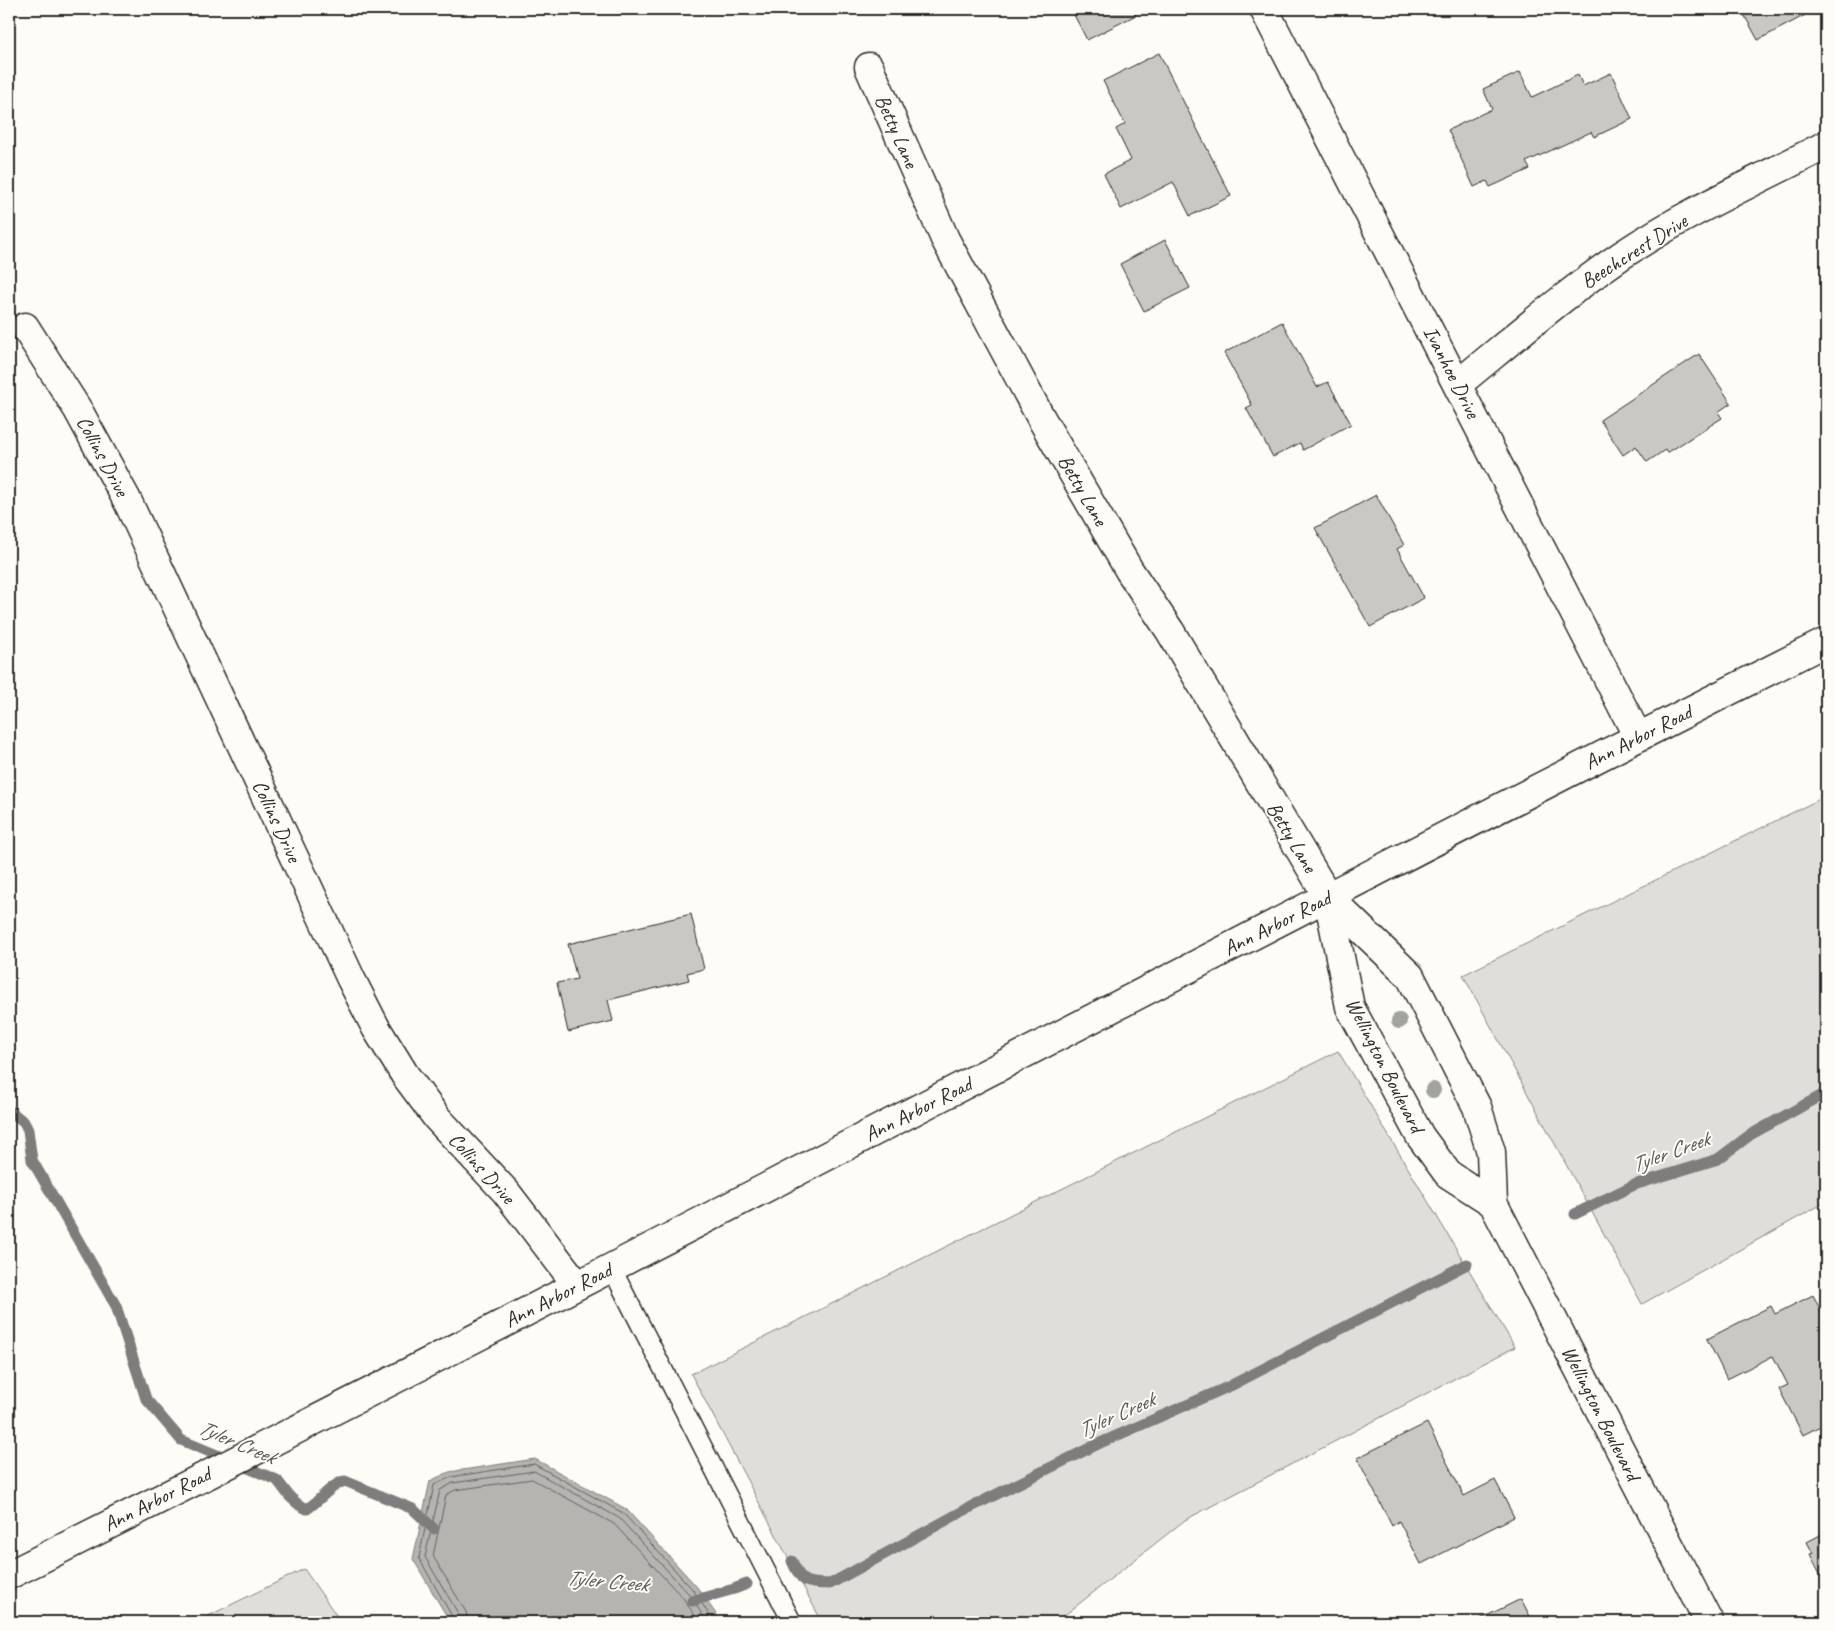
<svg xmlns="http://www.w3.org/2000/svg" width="1835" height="1631" viewBox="0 0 1835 1631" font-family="Caveat,sans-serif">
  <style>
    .green { fill: #dfdeda; stroke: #858482 }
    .water { fill: #b5b4b1; stroke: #7e7d7b }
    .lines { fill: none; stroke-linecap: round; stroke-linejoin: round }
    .shore { stroke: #626261; stroke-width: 1 }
    .stream { stroke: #7e7d7b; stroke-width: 11 }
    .building { fill: #c9c8c4; stroke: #2b2b2b }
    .service-casing { stroke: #2b2b2b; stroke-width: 21 }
    .minor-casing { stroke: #2b2b2b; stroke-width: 31 }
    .secondary-casing { stroke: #2b2b2b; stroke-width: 31 }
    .service { stroke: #fdfcf7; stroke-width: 18 }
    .minor { stroke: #fdfcf7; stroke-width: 28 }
    .secondary { stroke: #fdfcf7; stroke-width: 28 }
    .tree { fill: #a2a29f }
    .labels { text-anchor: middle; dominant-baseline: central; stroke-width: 4; stroke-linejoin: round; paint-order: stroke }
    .street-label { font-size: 21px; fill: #2b2b2b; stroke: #fdfcf7 }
    .water-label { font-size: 22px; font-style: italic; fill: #5b5b5a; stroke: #fdfcf7 }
  </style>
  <rect width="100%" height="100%" fill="#fdfcf7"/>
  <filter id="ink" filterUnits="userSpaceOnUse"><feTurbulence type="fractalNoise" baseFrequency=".02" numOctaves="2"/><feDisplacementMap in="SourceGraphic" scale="10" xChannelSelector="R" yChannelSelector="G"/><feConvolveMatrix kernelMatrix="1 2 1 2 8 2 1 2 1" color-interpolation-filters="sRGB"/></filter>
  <g filter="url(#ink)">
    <path class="green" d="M 1826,796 L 1826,1202 L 1642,1304 L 1463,975 Z
      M 1338,1051 L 1515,1347 L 1185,1520 L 1056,1622 L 822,1622 L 691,1374 Z
      M 304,1569 L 341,1622 L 196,1622 Z"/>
    <path class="water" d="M 535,1459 L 626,1509 L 697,1587 L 716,1614 L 719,1622 L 450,1622 L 413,1559 L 430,1481 L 449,1472 Z"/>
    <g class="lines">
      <path class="shore" d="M 454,1622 L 453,1618 L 419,1558 L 434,1485 L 451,1477 L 534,1464 L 623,1513 L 693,1590 L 714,1622
        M 460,1622 L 459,1615 L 425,1557 L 440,1490 L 453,1483 L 534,1471 L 619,1518 L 689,1594 L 707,1622
        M 468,1622 L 466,1612 L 433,1556 L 446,1495 L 455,1490 L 532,1479 L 614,1524 L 683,1598 L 699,1622"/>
      <path class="stream" d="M 9,1110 L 24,1122 L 28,1130 L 32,1160 L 116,1306 L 146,1399 L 181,1440 L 277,1480 L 290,1497 L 299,1505 L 307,1509 C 320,1501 331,1484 345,1481 L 413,1509 L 434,1529
        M 1575,1214 L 1634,1185 L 1718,1159 L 1750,1135 L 1826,1093
        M 792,1561 C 802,1584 805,1583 830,1584 L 965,1510 L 1100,1443 L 1230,1386 L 1467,1264
        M 692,1601 L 734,1589 L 747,1584"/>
    </g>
    <path class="building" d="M 1071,9 L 1133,9 L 1136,15 L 1087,40 Z
      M 1741,9 L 1809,9 L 1811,12 L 1758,40 Z
      M 1159,53 L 1231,196 L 1190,216 L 1173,182 L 1121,209 L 1104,174 L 1131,160 L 1116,129 L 1125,124 L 1103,81 Z
      M 1520,72 L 1532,97 L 1578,75 L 1583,86 L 1611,73 L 1632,119 L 1594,137 L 1591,132 L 1526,162 L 1530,169 L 1490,187 L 1487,181 L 1474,187 L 1448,130 L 1492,109 L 1483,89 Z
      M 1165,240 L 1190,288 L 1144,311 L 1120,264 Z
      M 1282,322 L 1317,387 L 1328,382 L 1351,424 L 1303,450 L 1300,443 L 1273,457 L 1246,408 L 1252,405 L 1224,353 Z
      M 1699,354 L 1731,403 L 1718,412 L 1722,418 L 1667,453 L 1665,450 L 1647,462 L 1636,446 L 1623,455 L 1600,420 Z
      M 1376,495 L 1404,545 L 1397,549 L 1424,598 L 1370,627 L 1315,528 Z
      M 691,914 L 704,969 L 687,973 L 689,980 L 608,1000 L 613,1021 L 568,1032 L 557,983 L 577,979 L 568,944 Z
      M 1813,1295 L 1824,1317 L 1826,1317 L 1826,1423 L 1803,1435 L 1779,1389 L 1788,1385 L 1773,1356 L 1727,1379 L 1707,1339 L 1771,1306 L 1775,1314 Z
      M 1427,1423 L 1464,1496 L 1495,1480 L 1514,1517 L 1421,1564 L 1399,1521 L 1392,1526 L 1357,1458 Z
      M 1826,1532 L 1826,1586 L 1810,1554 L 1813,1553 L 1807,1542 Z
      M 1521,1599 L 1533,1622 L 1474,1622 Z"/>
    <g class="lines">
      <g class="service-casing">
        <path id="service" d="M 611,1267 L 792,1622"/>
      </g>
      <g class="minor-casing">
        <path id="minor" d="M 1264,9 L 1638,737
          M 869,67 L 945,239 L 1041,418 L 1129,570 L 1170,631 L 1328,897 L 1410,976 L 1477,1107 L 1491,1152 L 1493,1203 L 1709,1622
          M 25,327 L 78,410 L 127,500 L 351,979 L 376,1028 L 405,1075 L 437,1118 L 506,1192 L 577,1285
          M 1458,384 C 1512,340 1565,294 1622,255 C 1687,212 1758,180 1826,145
          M 1328,897 L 1350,1007 L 1420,1136 L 1448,1174 L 1493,1203"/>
      </g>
      <g class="secondary-casing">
        <path id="secondary" d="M 9,1575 C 618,1270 1218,948 1826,642"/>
      </g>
      <use href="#service" class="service"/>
      <use href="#minor" class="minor"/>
      <use href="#secondary" class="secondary"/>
    </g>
    <g class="tree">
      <circle cx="1399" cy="1021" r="8"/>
      <circle cx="1433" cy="1090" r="8"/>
    </g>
  </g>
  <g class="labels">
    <g class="street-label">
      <text transform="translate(897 131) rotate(66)">Betty Lane</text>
      <text transform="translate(1634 251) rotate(-32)">Beechcrest Drive</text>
      <text transform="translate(1452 372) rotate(63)">Ivanhoe Drive</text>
      <text transform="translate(103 456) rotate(62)">Collins Drive</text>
      <text transform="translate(1083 490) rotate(60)">Betty Lane</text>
      <text transform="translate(1638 737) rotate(-27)">Ann Arbor Road</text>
      <text transform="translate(277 821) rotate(65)">Collins Drive</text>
      <text transform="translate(1292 837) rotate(59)">Betty Lane</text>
      <text transform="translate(1277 923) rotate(-27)">Ann Arbor Road</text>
      <text transform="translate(1385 1065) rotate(63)">Wellington Boulevard</text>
      <text transform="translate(918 1109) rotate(-27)">Ann Arbor Road</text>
      <text transform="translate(482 1168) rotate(48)">Collins Drive</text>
      <text transform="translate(558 1295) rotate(-27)">Ann Arbor Road</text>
      <text transform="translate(1601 1413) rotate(63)">Wellington Boulevard</text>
      <text transform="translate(157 1499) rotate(-27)">Ann Arbor Road</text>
    </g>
    <g class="water-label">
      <text transform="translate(1670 1152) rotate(-20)">Tyler Creek</text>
      <text transform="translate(1116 1415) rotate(-24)">Tyler Creek</text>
      <text transform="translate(237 1442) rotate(23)">Tyler Creek</text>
      <text transform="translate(607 1581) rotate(5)">Tyler Creek</text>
    </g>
  </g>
  <rect width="1835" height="1631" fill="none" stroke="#fdfcf7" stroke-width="30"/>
  <rect x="15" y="15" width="1805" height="1601" fill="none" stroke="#2b2b2b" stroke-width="2" filter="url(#ink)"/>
</svg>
